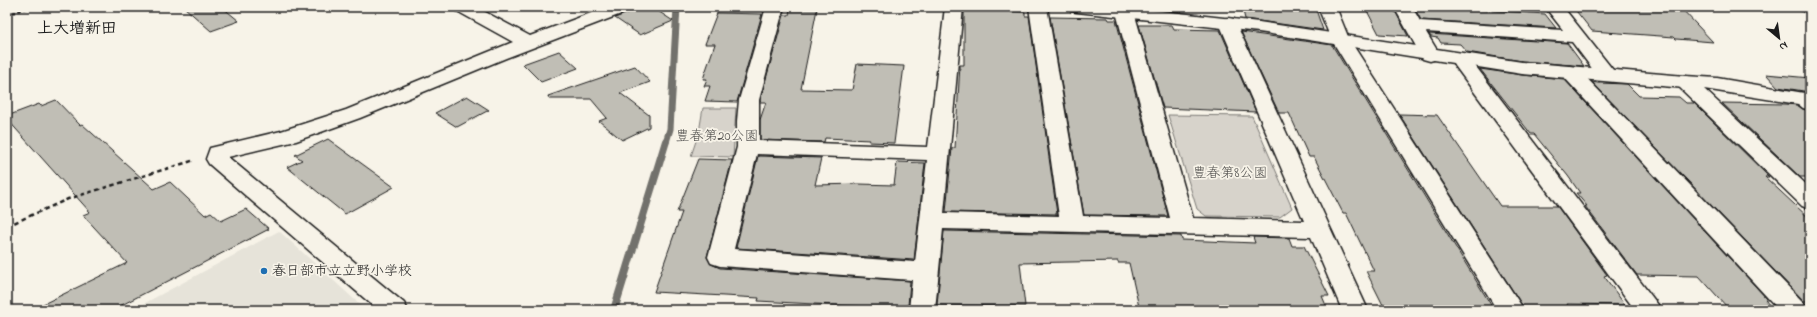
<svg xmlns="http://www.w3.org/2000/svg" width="1817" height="317" viewBox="0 0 1817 317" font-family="'Indie Flower','Klee One',sans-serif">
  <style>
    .built { fill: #e6e3d9 }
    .green { fill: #d7d3cb; stroke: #7a7874 }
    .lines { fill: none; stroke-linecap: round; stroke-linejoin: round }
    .stream-far1 { stroke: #72716c; stroke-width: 7 }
    .stream { stroke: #72716c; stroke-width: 8 }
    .building { fill: #c0beb5; stroke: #1c1c1c }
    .minor-casing { stroke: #1c1c1c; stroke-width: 3 }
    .tertiary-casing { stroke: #1c1c1c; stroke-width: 3 }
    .path-far1 { stroke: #1c1c1c; stroke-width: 2; stroke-dasharray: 3.5 2.5; stroke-linecap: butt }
    .path { stroke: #1c1c1c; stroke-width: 2.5; stroke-dasharray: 4.5 3.5; stroke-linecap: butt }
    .minor { fill: #f7f3e8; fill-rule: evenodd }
    .tertiary { fill: #f7f3e8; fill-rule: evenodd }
    .poi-dot { fill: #1f6fb2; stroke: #f7f3e8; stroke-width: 1.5 }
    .labels { text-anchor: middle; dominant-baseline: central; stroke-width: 3.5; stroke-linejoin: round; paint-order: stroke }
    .park-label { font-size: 14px; fill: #545351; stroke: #f7f3e8 }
    .poi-label { font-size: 14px; fill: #1c1c1c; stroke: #f7f3e8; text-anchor: start }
    .quarter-label { font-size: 16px; font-weight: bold; fill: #1c1c1c; stroke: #f7f3e8 }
  </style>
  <rect width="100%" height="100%" fill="#f7f3e8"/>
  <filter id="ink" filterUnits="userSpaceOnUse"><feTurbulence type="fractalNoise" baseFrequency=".025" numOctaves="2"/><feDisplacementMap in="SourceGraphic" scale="8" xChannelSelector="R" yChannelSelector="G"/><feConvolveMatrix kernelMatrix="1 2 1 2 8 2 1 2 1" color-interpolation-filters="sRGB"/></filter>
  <g filter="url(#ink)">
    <path class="built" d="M 279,231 L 366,310 L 132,310 Z"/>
    <path class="green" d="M 703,108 L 736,108 L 733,157 L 691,156 L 699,132 Z
      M 1168,115 L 1252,116 L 1292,208 L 1280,217 L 1206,216 L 1197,209 Z"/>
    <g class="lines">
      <path class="stream-far1" d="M 1800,7 L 1810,13
        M 666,142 L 670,129 L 677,7"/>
      <path class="stream" d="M 614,310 L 666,141"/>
    </g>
    <path class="building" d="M 184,7 L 222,7 L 239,21 L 211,31 Z
      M 633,7 L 652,7 L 673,21 L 640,35 L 615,18 L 630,12 Z
      M 964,7 L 988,7 L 989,10 L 1025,12 L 1025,16 L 1029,16 L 1057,214 L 946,212 L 952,148 L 955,148 L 960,65 L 964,65 Z
      M 1242,7 L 1315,7 L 1323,30 L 1245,19 Z
      M 1365,7 L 1393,7 L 1408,36 L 1379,34 Z
      M 1414,7 L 1444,7 L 1545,14 L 1556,28 L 1421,20 Z
      M 1573,7 L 1680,7 L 1713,42 L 1676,39 L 1674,37 L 1592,31 Z
      M 790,9 L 817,9 L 801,89 L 852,90 L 857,64 L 904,66 L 894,143 L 869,142 L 870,140 L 825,138 L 824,142 L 760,140 L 760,120 L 766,102 L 760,102 L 760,100 L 784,15 L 789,15 Z
      M 717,13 L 762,14 L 737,102 L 705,101 L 710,86 L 704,86 L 707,79 L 703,79 L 715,44 L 705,44 Z
      M 1050,17 L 1108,18 L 1109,20 L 1116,20 L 1168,216 L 1084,215 Z
      M 1139,25 L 1172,25 L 1174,29 L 1220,30 L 1256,112 L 1163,108 Z
      M 1241,32 L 1332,45 L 1494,310 L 1450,310 L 1447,305 L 1383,305 L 1366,271 L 1374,271 L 1346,213 L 1343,213 L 1314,157 L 1309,157 L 1289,113 L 1279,113 Z
      M 1429,34 L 1567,43 L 1584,66 L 1522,61 L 1467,52 L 1460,44 L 1441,43 L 1438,38 L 1431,37 Z
      M 559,51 L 578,68 L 541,82 L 523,64 Z
      M 635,66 L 650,82 L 620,93 L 649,115 L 649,127 L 622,140 L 599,121 L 607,118 L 591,99 L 549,99 L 548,96 Z
      M 1480,69 L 1522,75 L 1564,79 L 1768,300 L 1765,300 L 1771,307 L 1727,307 L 1699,276 L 1637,275 L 1585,206 L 1587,206 L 1576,193 L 1580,193 L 1568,176 L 1534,134 L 1531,134 Z
      M 1766,74 L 1810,78 L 1810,92 L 1778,87 Z
      M 1592,82 L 1598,83 L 1627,84 L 1639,96 L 1679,97 L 1686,103 L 1694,103 L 1769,177 L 1765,177 L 1810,219 L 1810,301 L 1804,301 Z
      M 467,96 L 489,110 L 457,127 L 435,113 Z
      M 56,100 L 80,125 L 82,124 L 154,189 L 170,182 L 205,215 L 211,212 L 221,221 L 246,209 L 269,229 L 112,310 L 31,310 L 127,263 L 83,215 L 90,212 L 7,119 L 7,116 L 39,104 L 41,106 Z
      M 1722,103 L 1786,104 L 1797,105 L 1803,109 L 1810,111 L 1810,177 L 1800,177 Z
      M 1399,114 L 1437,115 L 1500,206 L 1557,206 L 1607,275 L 1604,276 L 1625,305 L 1567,304 L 1569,308 L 1524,308 Z
      M 328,139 L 343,150 L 394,187 L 345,214 L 287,167 L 302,160 L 295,155 Z
      M 758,156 L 821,158 L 815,185 L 859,184 L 894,185 L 897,162 L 925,163 L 914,260 L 736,248 Z
      M 698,159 L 732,160 L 707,257 L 711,264 L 720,268 L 910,281 L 908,306 L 905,306 L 905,307 L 870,307 L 758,301 L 759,298 L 654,292 L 682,212 L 677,212 Z
      M 944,231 L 1181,236 L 1182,240 L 1255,243 L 1253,237 L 1289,238 L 1292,246 L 1304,246 L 1329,296 L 1322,296 L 1328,310 L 1150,310 L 1149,307 L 1139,307 L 1129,263 L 1118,263 L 1118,261 L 1020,263 L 1025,306 L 937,305 Z"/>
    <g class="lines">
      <g class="minor-casing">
        <path id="minor" d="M 454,7 L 476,7 L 530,36 L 607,7 L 632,7 L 629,11 L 506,58 L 360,118 L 296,141 L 228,157 L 404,303 L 408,310 L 378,310 L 209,164 L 206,159 L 210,148 L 281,131 L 346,110 L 513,42 L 457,11 Z
          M 766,7 L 784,7 L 759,100 L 759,141 L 928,147 L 945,7 L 963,7 L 944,213 L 1059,216 L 1029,7 L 1047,7 L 1083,216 L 1170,218 L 1116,12 L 1119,8 L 1131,8 L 1134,12 L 1193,218 L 1304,221 L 1219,23 L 1222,19 L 1228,18 L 1234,19 L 1368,310 L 1342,310 L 1311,237 L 943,229 L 935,310 L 909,310 L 912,280 L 720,266 L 711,263 L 708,257 L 737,147 L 737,121 L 739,100 ZM 757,154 L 927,160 L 915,262 L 734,249 Z
          M 1318,7 L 1336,7 L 1349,39 L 1524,310 L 1497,310 L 1331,39 Z
          M 1394,7 L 1412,7 L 1420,21 L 1563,30 L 1545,7 L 1563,7 L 1617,75 L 1614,79 L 1607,81 L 1600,79 L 1572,42 L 1426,32 L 1440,55 L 1437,59 L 1430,61 L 1423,59 Z
          M 1460,53 L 1467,55 L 1662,310 L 1635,310 L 1450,59 L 1453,55 Z
          M 1570,66 L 1577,68 L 1804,303 L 1808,310 L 1779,310 L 1563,76 L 1560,72 L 1563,68 Z
          M 1685,76 L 1717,78 L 1810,94 L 1810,110 L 1803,108 L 1798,104 L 1704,89 L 1810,188 L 1810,209 L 1802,206 L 1678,86 L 1675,82 L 1678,78 Z"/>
      </g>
      <g class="tertiary-casing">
        <path id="tertiary" d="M 1068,7 L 1126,7 L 1259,22 L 1522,62 L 1685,76 L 1692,78 L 1695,82 L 1692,86 L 1685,88 L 1522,74 L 1259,32 L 1077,12 L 1071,11 Z"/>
      </g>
      <path class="path-far1" d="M 7,15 L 30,7"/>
      <path class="path" d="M 7,226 L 68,199 L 195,160"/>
      <use href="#minor" class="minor"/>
      <use href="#tertiary" class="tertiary"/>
    </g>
  </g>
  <circle class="poi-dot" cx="264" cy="271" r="4"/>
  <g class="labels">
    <g class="park-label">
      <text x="717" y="136">豊春第20公園</text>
      <text x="1230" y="173">豊春第8公園</text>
    </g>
    <g class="poi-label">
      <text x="272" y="271">春日部市立立野小学校</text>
    </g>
    <g class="quarter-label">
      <text x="77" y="29">上大増新田</text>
    </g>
  </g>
  <rect width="1817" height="317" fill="none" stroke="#f7f3e8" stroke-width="24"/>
  <rect x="12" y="12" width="1793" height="293" fill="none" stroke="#1c1c1c" stroke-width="1.5" filter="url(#ink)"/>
  <g transform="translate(1779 38) rotate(151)" stroke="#f7f3e8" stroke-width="3" paint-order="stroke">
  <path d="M0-3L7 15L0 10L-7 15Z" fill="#1c1c1c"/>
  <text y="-6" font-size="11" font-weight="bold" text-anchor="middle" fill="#1c1c1c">N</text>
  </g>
</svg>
